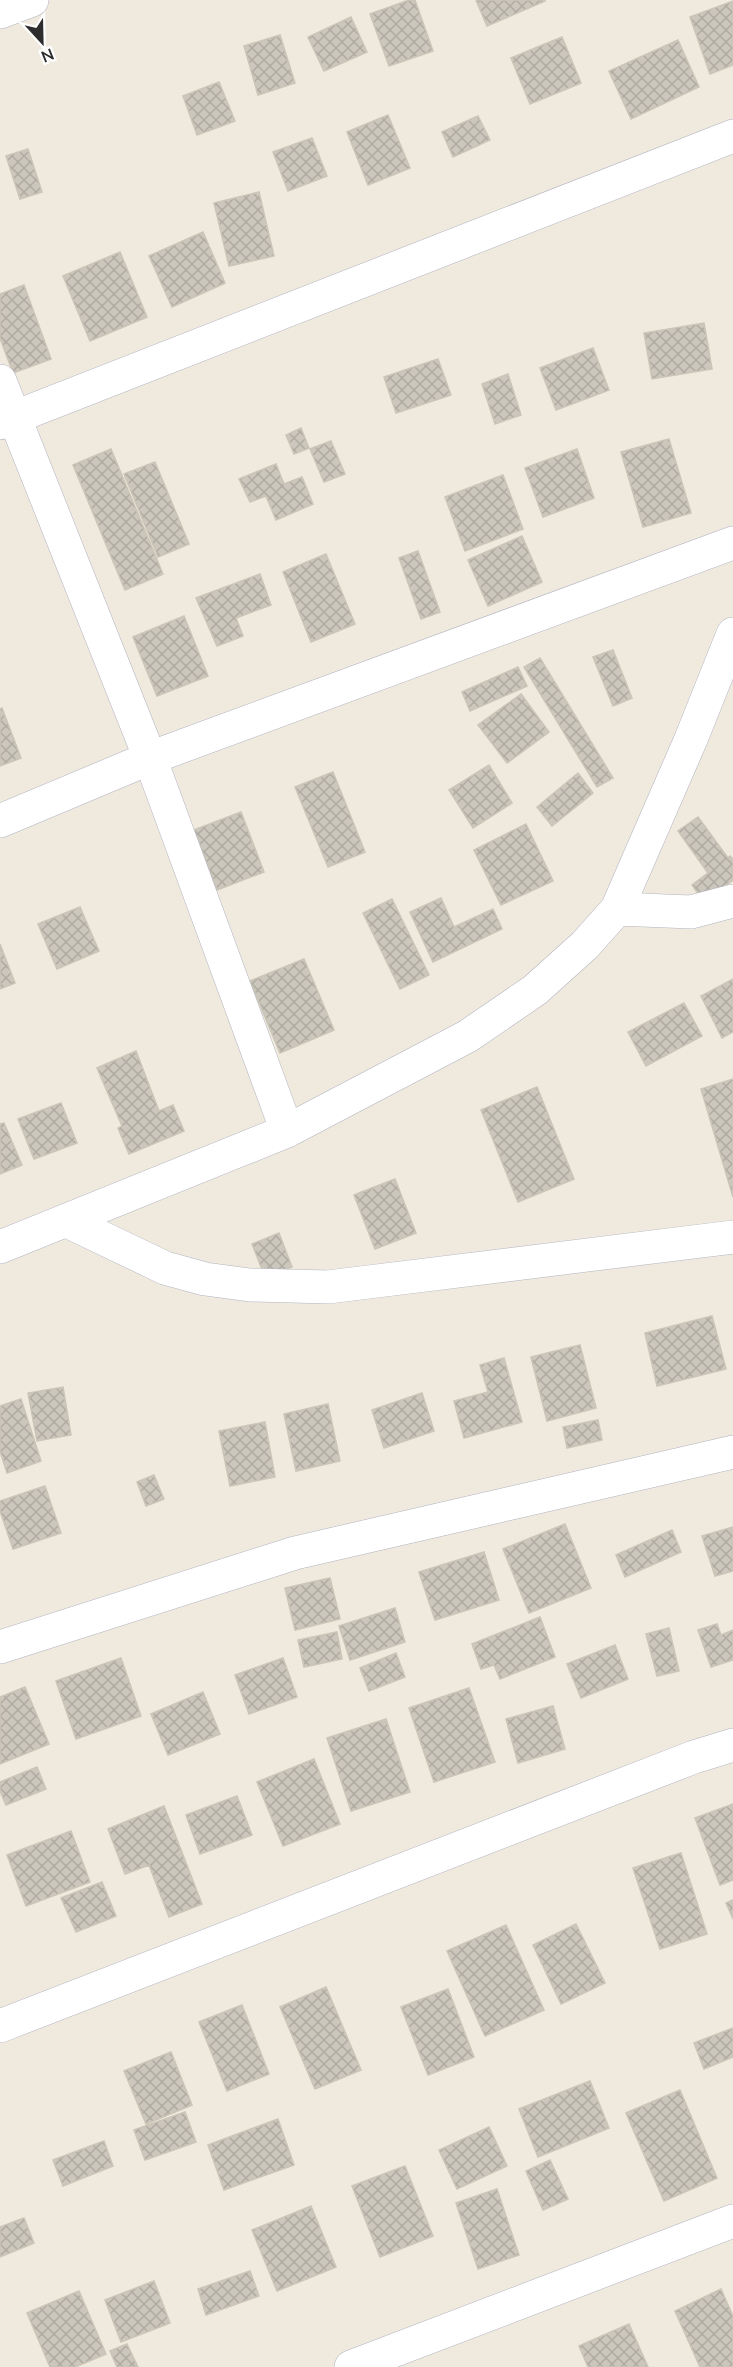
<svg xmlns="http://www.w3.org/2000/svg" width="733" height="2367" viewBox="0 0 733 2367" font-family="'Nunito Sans',sans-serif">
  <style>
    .building { fill: url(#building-cross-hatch); stroke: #cbc5b7; stroke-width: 1.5 }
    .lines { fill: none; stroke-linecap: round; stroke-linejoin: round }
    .minor-casing { stroke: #b2b4c1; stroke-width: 34 }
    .minor { stroke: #fff; stroke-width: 33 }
  </style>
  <defs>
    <pattern id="building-cross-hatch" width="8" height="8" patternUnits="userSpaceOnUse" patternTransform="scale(1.5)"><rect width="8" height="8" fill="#cbc7bc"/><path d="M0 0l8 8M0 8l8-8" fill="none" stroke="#afaba2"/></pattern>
  </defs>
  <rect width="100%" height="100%" fill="#efe9de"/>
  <path class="building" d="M 409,0 L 415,0 L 433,51 L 389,66 L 370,14 Z
    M 476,0 L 544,0 L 545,1 L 487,26 Z
    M 733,1 L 733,65 L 710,74 L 690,17 Z
    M 351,17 L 367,52 L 324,71 L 308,37 Z
    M 280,35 L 295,83 L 258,95 L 244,46 Z
    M 562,37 L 581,83 L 530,104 L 511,58 Z
    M 678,40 L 699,87 L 631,119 L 609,71 Z
    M 219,82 L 235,121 L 197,135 L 183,96 Z
    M 388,115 L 410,168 L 368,185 L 347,132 Z
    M 478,116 L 490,140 L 453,157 L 442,132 Z
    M 312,138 L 327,176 L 288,191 L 273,152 Z
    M 28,149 L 42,192 L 20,199 L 6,156 Z
    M 259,192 L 274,256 L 229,266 L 214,203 Z
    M 203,232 L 225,283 L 172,307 L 149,256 Z
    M 120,252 L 147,317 L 90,341 L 63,276 Z
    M 24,285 L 51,359 L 13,373 L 0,338 L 0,294 Z
    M 704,323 L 712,369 L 652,379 L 644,333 Z
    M 593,348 L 609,390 L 556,410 L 540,368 Z
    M 438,359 L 451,395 L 396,413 L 384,377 Z
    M 508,374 L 521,415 L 495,424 L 482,384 Z
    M 301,428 L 309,448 L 294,454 L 286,435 Z
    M 669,439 L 691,513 L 643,527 L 621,452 Z
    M 331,441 L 345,474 L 324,482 L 310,449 Z
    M 111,449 L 163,574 L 125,590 L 73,465 Z
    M 577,449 L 594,498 L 543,517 L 525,468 Z
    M 155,462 L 189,544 L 158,557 L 124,474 Z
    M 276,464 L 284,484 L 302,477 L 313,504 L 276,520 L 266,496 L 250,502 L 239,479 Z
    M 503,475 L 523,529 L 465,551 L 445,497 Z
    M 522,536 L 542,582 L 488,606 L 468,560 Z
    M 418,551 L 440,612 L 421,619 L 399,558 Z
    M 326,554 L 355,624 L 311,642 L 283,572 Z
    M 260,574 L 271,605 L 236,618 L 243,636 L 217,646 L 196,598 Z
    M 184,616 L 208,676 L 157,696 L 133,637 Z
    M 613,650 L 632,698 L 613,706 L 593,657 Z
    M 540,658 L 613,778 L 597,787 L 524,667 Z
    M 518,667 L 527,686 L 470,711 L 462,692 Z
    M 521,694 L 549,732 L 507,763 L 478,725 Z
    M 2,708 L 21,758 L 0,766 L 0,709 Z
    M 489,765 L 512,803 L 473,828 L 449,790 Z
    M 333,772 L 365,852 L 328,867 L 295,787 Z
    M 578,773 L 593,793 L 552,826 L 537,807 Z
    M 241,812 L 264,872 L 217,890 L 194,830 Z
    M 698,817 L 728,858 L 730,856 L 733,859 L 733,880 L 704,902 L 692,885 L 708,873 L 678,831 Z
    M 526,824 L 553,881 L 501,905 L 474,850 Z
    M 441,898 L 454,927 L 493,909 L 502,929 L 433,962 L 410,912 Z
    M 392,899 L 429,975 L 400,989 L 363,913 Z
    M 80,907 L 99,951 L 57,969 L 38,924 Z
    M 0,944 L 15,983 L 0,989 Z
    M 304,959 L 334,1030 L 280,1053 L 250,981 Z
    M 733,979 L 733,1032 L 722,1038 L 701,996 Z
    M 684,1003 L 702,1036 L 646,1066 L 628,1032 Z
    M 136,1051 L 159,1111 L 173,1105 L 184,1131 L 129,1154 L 118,1128 L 122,1126 L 97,1068 Z
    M 733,1079 L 733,1197 L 701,1089 Z
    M 537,1087 L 574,1179 L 518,1202 L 481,1110 Z
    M 61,1103 L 77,1143 L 34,1159 L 18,1119 Z
    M 4,1123 L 22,1165 L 0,1174 L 0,1124 Z
    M 395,1179 L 416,1233 L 375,1249 L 354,1195 Z
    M 279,1233 L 292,1267 L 265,1277 L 252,1244 Z
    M 712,1316 L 726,1369 L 657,1386 L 645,1333 Z
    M 580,1345 L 596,1408 L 547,1421 L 531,1357 Z
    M 504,1358 L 522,1422 L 464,1438 L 454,1401 L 488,1392 L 480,1365 Z
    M 63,1387 L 71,1435 L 37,1441 L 28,1393 Z
    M 422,1393 L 434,1431 L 384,1448 L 372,1410 Z
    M 21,1399 L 41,1461 L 7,1473 L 0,1451 L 0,1406 Z
    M 328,1404 L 340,1461 L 296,1471 L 284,1414 Z
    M 598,1420 L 602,1440 L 567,1448 L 563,1427 Z
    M 265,1422 L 275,1477 L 230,1486 L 219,1431 Z
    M 154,1475 L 164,1499 L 146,1506 L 137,1482 Z
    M 45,1486 L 61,1533 L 13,1549 L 0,1511 L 0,1501 Z
    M 565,1524 L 591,1588 L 529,1613 L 503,1549 Z
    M 733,1527 L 733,1571 L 715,1576 L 702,1536 Z
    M 672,1530 L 681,1552 L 625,1577 L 616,1555 Z
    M 484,1552 L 499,1600 L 435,1620 L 419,1572 Z
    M 330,1578 L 340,1619 L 295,1630 L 285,1588 Z
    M 395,1608 L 405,1642 L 350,1660 L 339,1626 Z
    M 540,1617 L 555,1657 L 500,1679 L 494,1665 L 481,1669 L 472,1644 Z
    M 717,1624 L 721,1635 L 733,1630 L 733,1660 L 711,1667 L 698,1630 Z
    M 669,1628 L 679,1671 L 657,1676 L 646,1634 Z
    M 337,1632 L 342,1659 L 304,1667 L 298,1640 Z
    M 615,1645 L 628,1679 L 581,1698 L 567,1664 Z
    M 396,1653 L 405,1677 L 369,1691 L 360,1668 Z
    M 121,1658 L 141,1716 L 76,1739 L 56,1681 Z
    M 283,1658 L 297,1697 L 249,1714 L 235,1675 Z
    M 25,1687 L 49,1744 L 0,1764 L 0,1697 Z
    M 469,1688 L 495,1762 L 434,1782 L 409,1708 Z
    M 203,1692 L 220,1734 L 168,1755 L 151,1714 Z
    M 553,1706 L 565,1749 L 518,1763 L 506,1719 Z
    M 386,1719 L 410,1792 L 351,1811 L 327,1738 Z
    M 314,1759 L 340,1824 L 283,1846 L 257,1782 Z
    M 37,1767 L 46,1789 L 6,1805 L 0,1791 L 0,1782 Z
    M 237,1796 L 252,1835 L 200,1854 L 186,1815 Z
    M 733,1804 L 733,1880 L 720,1885 L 695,1818 Z
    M 164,1806 L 202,1904 L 169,1917 L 149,1865 L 125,1874 L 108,1829 Z
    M 71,1831 L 90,1882 L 26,1906 L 7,1855 Z
    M 681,1853 L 707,1934 L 660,1949 L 633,1868 Z
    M 102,1882 L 116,1916 L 76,1932 L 61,1898 Z
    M 733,1900 L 733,1919 L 726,1903 Z
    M 576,1924 L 605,1983 L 561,2004 L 533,1945 Z
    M 506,1925 L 544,2010 L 485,2036 L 447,1951 Z
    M 326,1987 L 361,2070 L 315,2089 L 280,2007 Z
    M 448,1989 L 474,2057 L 428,2075 L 401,2007 Z
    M 242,2005 L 269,2074 L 227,2091 L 199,2022 Z
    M 733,2028 L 733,2057 L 704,2069 L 694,2043 Z
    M 171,2052 L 192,2105 L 146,2124 L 124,2071 Z
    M 590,2081 L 609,2128 L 538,2157 L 519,2109 Z
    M 680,2090 L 717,2178 L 664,2201 L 626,2113 Z
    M 185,2112 L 196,2142 L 145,2160 L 134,2130 Z
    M 278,2119 L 294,2165 L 224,2190 L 208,2145 Z
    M 489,2127 L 507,2166 L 457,2189 L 439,2150 Z
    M 104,2141 L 113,2166 L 63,2186 L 53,2160 Z
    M 550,2160 L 568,2199 L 543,2210 L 526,2171 Z
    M 405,2166 L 433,2236 L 380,2257 L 352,2186 Z
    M 497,2189 L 519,2255 L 478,2269 L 456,2203 Z
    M 311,2206 L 336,2267 L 277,2291 L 252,2230 Z
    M 24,2218 L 34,2243 L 0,2257 L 0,2227 Z
    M 250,2271 L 259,2296 L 206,2315 L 198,2289 Z
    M 154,2281 L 170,2323 L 121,2342 L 105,2300 Z
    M 721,2289 L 733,2316 L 733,2367 L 700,2367 L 675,2311 Z
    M 79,2291 L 106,2354 L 75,2367 L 50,2367 L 27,2313 Z
    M 629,2324 L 648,2367 L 588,2367 L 579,2346 Z
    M 127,2344 L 138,2367 L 117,2367 L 110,2351 Z"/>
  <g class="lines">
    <g class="minor-casing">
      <path id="minor" d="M 0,12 L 32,0
        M 0,381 L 150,758 L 287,1131
        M 0,423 L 733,136
        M 0,821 L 150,758 L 733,543
        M 617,909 L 691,912 L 733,901
        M 67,1221 L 165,1268 L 205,1279 L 250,1285 L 328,1287 L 733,1237
        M 0,1247 L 287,1131 L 468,1036 L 535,990 L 585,945 L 617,909 L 691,739 L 733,634
        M 0,1647 L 295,1553 L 733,1452
        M 0,2026 L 694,1757 L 733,1745
        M 351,2367 L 733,2221"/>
    </g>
    <use href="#minor" class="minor"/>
  </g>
  <g transform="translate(42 42) rotate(158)" stroke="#ffffff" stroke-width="4.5" paint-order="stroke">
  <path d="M0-4.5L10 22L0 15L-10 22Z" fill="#2d2d2d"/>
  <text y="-9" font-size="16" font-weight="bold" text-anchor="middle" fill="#2d2d2d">N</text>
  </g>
</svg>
